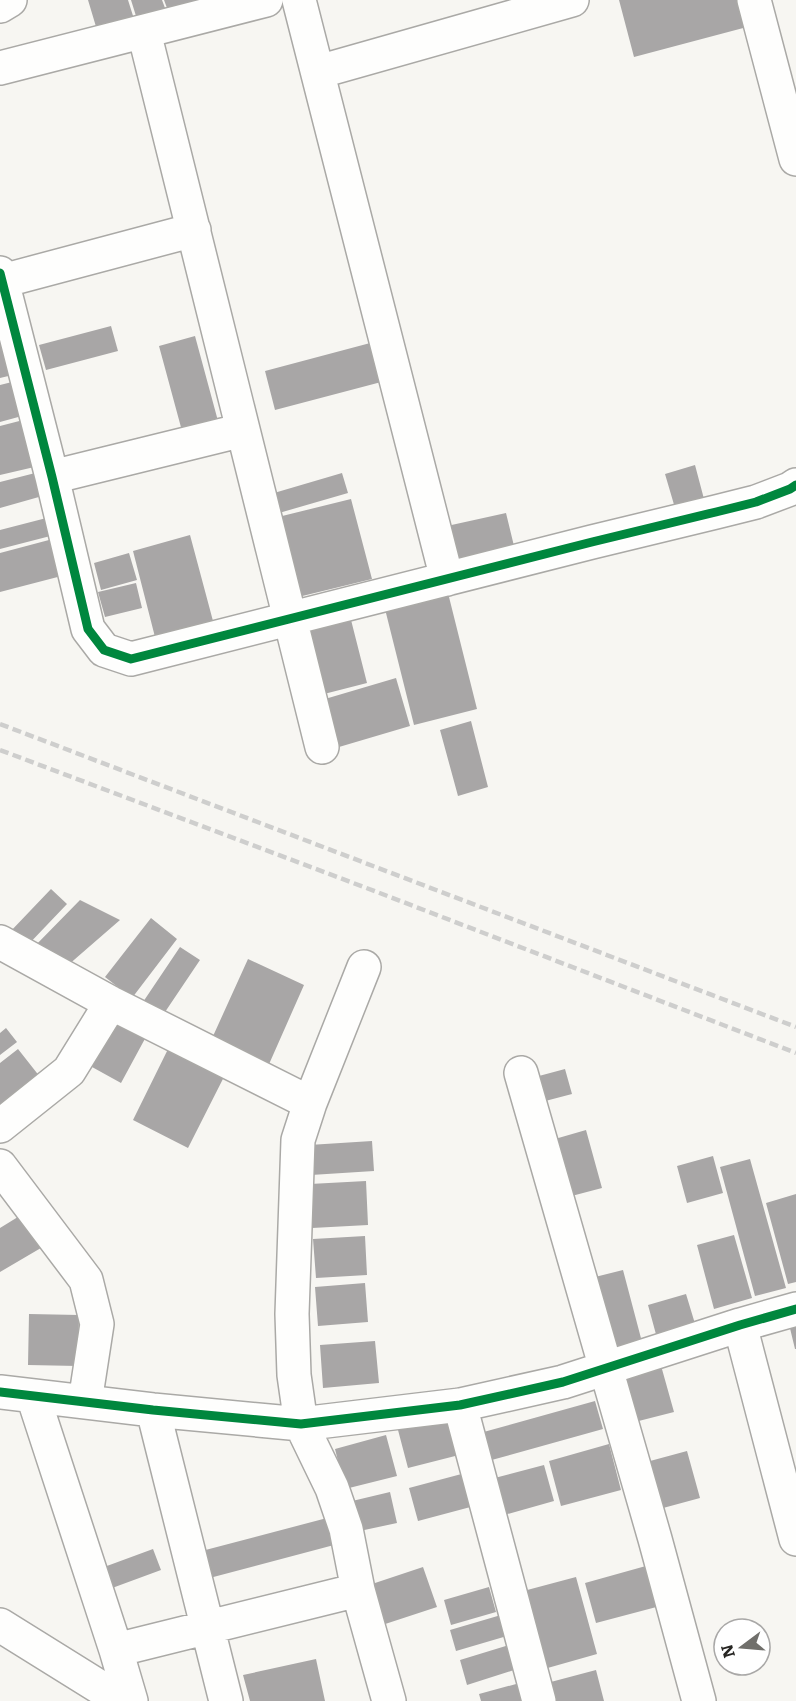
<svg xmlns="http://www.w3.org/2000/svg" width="796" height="1701" viewBox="0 0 796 1701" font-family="Literata,serif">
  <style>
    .building { fill: #a8a6a6 }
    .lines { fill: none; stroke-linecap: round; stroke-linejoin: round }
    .street-casing { stroke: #aaa9a6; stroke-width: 36 }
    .secondary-casing { stroke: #aaa9a6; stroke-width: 36 }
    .street { stroke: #fefefd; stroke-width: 33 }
    .secondary { stroke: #fefefd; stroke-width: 33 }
    .rail { stroke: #cececd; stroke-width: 4.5; stroke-dasharray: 9 4.5; stroke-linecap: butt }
    .cycleway-casing { stroke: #fff; stroke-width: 13 }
    .cycleway { stroke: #00873e; stroke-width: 9 }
  </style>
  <rect width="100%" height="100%" fill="#f7f6f2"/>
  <path class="building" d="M 88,0 L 128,0 L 134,19 L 97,30 Z
    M 131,0 L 162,0 L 165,8 L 136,16 Z
    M 164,0 L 196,0 L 196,1 L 167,8 Z
    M 619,0 L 739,0 L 747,27 L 634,57 Z
    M 0,299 L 21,373 L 0,378 Z
    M 111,326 L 118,351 L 46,370 L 39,345 Z
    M 195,336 L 218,421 L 182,431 L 159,346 Z
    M 374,342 L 385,381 L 275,410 L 265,371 Z
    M 24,379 L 33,413 L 0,422 L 0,385 Z
    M 31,418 L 43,465 L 0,475 L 0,426 Z
    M 695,465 L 704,499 L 675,508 L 665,474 Z
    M 47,470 L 53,493 L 0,508 L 0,482 Z
    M 342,473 L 348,493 L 279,513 L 274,493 Z
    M 351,499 L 372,579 L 290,599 L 270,519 Z
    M 506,513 L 514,546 L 455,560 L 447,526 Z
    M 58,515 L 62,533 L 0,549 L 0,530 Z
    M 190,535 L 213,621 L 155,637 L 133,551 Z
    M 64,536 L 73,573 L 0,592 L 0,553 Z
    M 129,553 L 137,580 L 101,590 L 94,563 Z
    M 136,583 L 142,608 L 105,617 L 98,592 Z
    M 448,593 L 477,709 L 414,725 L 385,609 Z
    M 349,612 L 367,683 L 324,694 L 306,622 Z
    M 396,678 L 410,726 L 339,747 L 325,699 Z
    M 471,721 L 488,787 L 458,796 L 440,730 Z
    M 51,889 L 67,904 L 25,948 L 9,933 Z
    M 80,900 L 120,920 L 67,966 L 31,950 Z
    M 151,918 L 177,939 L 132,998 L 105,977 Z
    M 180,947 L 200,960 L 163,1015 L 143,1002 Z
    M 248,959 L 304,985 L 266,1071 L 209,1045 Z
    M 109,1014 L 147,1035 L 121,1083 L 83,1062 Z
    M 6,1028 L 17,1042 L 0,1055 L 0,1033 Z
    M 173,1039 L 229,1067 L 188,1148 L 133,1120 Z
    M 18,1049 L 44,1082 L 0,1116 L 0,1063 Z
    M 565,1069 L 572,1094 L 530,1105 L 524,1080 Z
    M 586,1130 L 602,1188 L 564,1198 L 548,1141 Z
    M 372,1141 L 374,1171 L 311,1175 L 309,1145 Z
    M 713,1156 L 723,1193 L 687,1203 L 677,1166 Z
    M 750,1159 L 786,1288 L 755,1296 L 720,1167 Z
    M 366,1181 L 368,1225 L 312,1228 L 310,1184 Z
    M 796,1194 L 796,1282 L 788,1284 L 766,1203 Z
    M 26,1212 L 46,1245 L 0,1272 L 0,1228 Z
    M 734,1235 L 752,1298 L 714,1309 L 697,1245 Z
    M 365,1236 L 367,1275 L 316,1278 L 313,1239 Z
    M 623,1270 L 642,1342 L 607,1352 L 587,1279 Z
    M 365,1283 L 368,1322 L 318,1326 L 315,1287 Z
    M 686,1294 L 696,1327 L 657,1338 L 648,1305 Z
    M 29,1314 L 79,1315 L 78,1366 L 28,1365 Z
    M 796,1318 L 796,1349 L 795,1349 L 788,1320 Z
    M 375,1341 L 379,1383 L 323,1388 L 320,1345 Z
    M 660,1362 L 674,1412 L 623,1425 L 610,1376 Z
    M 595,1401 L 603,1429 L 488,1461 L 480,1433 Z
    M 453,1416 L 463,1454 L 408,1468 L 398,1430 Z
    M 386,1435 L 397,1476 L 345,1489 L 335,1449 Z
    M 609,1444 L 621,1490 L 561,1506 L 549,1461 Z
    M 687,1451 L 700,1498 L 652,1511 L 639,1464 Z
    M 544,1465 L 554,1501 L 497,1517 L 487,1480 Z
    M 469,1472 L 478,1505 L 418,1521 L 409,1488 Z
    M 390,1492 L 397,1523 L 355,1532 L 348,1502 Z
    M 327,1518 L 334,1545 L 202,1580 L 194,1553 Z
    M 153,1549 L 161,1570 L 104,1591 L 96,1570 Z
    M 653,1564 L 664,1605 L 596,1623 L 585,1583 Z
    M 423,1567 L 437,1607 L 373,1628 L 360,1588 Z
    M 576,1577 L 597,1654 L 537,1671 L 516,1593 Z
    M 489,1587 L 496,1612 L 451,1625 L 444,1600 Z
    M 501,1615 L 507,1636 L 456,1651 L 450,1630 Z
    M 509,1645 L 517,1669 L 467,1685 L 460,1660 Z
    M 316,1659 L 325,1701 L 250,1701 L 243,1675 Z
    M 596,1670 L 604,1701 L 552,1701 L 547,1683 Z
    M 527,1681 L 533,1701 L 481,1701 L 479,1694 Z"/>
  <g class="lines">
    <g class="street-casing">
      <path id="street" d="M 299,0 L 447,579
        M 754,0 L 796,159
        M 144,32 L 322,747
        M 0,68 L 266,0
        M 318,72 L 572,0
        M 0,273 L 52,477 L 88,629 L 104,650 L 131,659 L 592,542 L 716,512 L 756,502 L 790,489 L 796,485
        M 2,281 L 194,230
        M 52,477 L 243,430
        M 0,942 L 111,1003 L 310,1103
        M 364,967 L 310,1103 L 298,1140 L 292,1314 L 294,1375 L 301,1424 L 332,1488 L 346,1529 L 358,1590 L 389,1701
        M 521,1073 L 655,1539 L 699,1701
        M 0,1126 L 69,1071 L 111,1003
        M 0,1166 L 86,1280 L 97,1324 L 85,1402
        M 740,1325 L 796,1539
        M 0,1392 L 153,1410 L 301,1424 L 460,1405 L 563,1382 L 740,1325 L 796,1309
        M 33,1396 L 116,1650 L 131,1701
        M 460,1405 L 539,1701
        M 153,1410 L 226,1701
        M 0,1625 L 122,1701
        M 116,1650 L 358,1590"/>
    </g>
    <g class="secondary-casing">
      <path id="secondary" d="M 0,6 L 10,0"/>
    </g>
    <use href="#street" class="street"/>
    <use href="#secondary" class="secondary"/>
    <path class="rail" d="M 0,724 L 796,1027
      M 0,750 L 377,892 L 796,1053"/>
    <g class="cycleway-casing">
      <path id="cycleway" d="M 0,273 L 52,477 L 88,629 L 104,650 L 131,659 L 592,542 L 716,512 L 756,502 L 790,489 L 796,485
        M 0,1392 L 153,1410 L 301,1424 L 460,1405 L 563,1382 L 740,1325 L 796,1309"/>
    </g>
    <use href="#cycleway" class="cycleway"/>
  </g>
  <g transform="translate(742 1647) rotate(254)"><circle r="28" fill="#ffffff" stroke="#a9a8a7" stroke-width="1.5"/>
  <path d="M0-4.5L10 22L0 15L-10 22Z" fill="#706f6b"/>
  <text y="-9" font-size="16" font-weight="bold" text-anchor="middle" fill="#272623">N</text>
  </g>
</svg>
